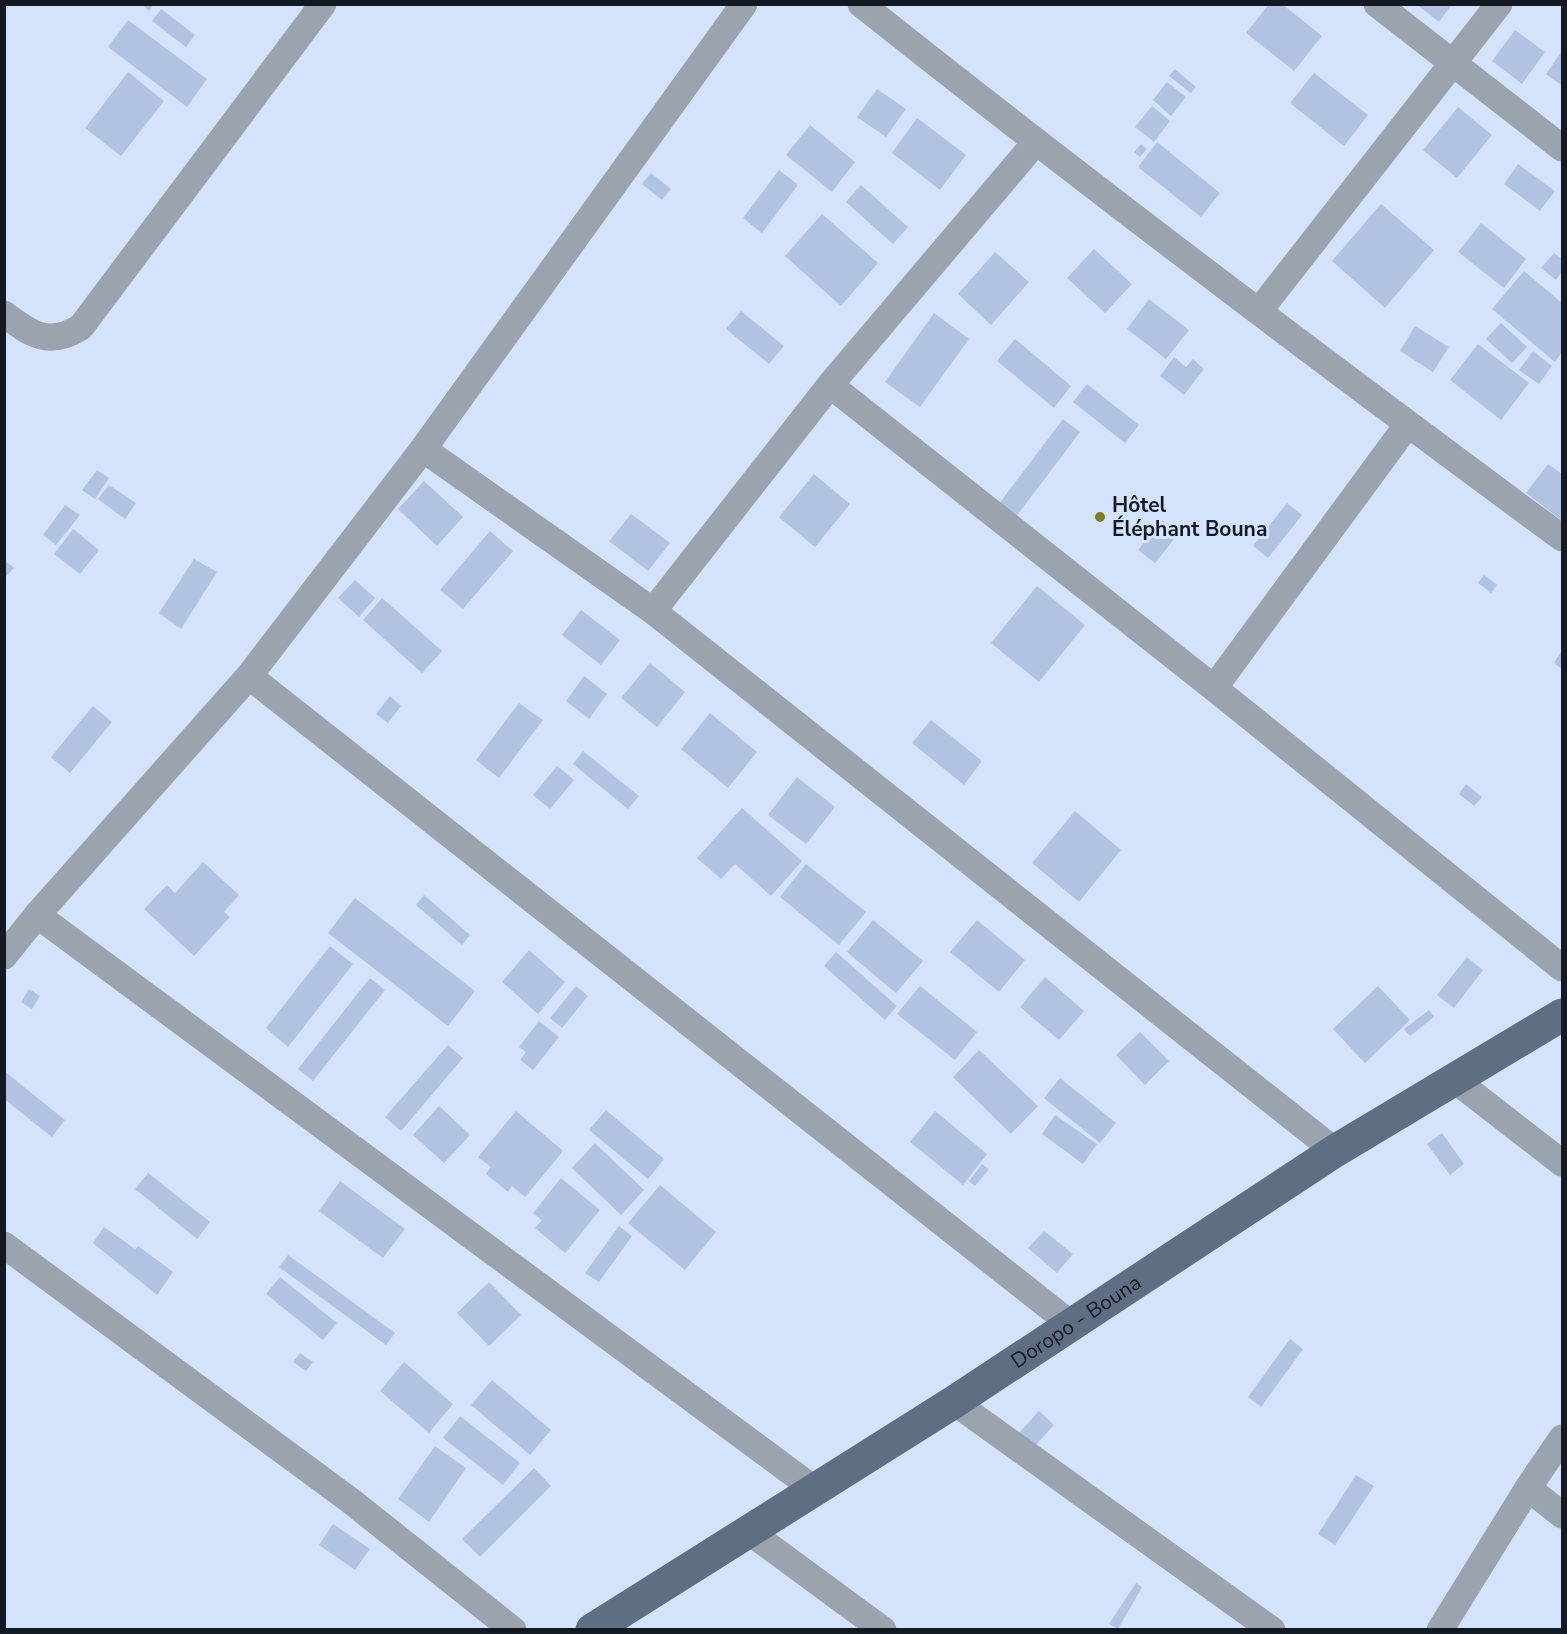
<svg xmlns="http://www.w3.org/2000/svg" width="1567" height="1634" viewBox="0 0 1567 1634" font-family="'Nunito Sans',sans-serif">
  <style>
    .building { fill: #b1c3e0 }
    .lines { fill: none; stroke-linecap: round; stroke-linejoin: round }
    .minor { stroke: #9ba3af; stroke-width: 27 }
    .major { stroke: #606e84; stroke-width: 33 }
    .poi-dot { fill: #7e7e27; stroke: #d4e3fb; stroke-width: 2 }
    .labels { text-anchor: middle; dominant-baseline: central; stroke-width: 6; stroke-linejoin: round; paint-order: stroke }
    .poi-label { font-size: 21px; font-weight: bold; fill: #131a24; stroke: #d4e3fb; text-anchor: start }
    .street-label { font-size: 21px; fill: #131a24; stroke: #d4e3fb }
  </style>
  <rect width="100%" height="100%" fill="#d4e3fb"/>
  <path class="building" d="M 141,4 L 154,4 L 149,11 Z
    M 1269,4 L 1282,4 L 1322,36 L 1294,71 L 1246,33 Z
    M 1416,4 L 1452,4 L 1439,22 Z
    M 161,9 L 195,35 L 186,47 L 152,21 Z
    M 128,20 L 207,79 L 187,107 L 108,47 Z
    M 1515,30 L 1545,52 L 1522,84 L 1492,61 Z
    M 1562,51 L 1562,82 L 1561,85 L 1546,74 Z
    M 1175,69 L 1196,87 L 1191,93 L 1169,76 Z
    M 128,72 L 164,101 L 121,156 L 85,128 Z
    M 1314,73 L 1368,115 L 1344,146 L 1290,103 Z
    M 1167,82 L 1186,97 L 1171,116 L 1153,100 Z
    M 877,89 L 906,109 L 886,137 L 857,117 Z
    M 1152,106 L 1170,121 L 1154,142 L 1135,127 Z
    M 1458,107 L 1492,135 L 1457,178 L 1423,150 Z
    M 917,118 L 966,155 L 940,190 L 892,153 Z
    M 810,125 L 855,162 L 832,192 L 786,155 Z
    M 1157,142 L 1220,193 L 1201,217 L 1138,167 Z
    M 1141,144 L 1147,149 L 1140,157 L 1134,152 Z
    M 1518,164 L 1555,191 L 1540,211 L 1504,184 Z
    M 779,170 L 798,185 L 762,233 L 743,218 Z
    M 651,173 L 671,189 L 662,200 L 642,184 Z
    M 861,185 L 908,227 L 893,244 L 846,202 Z
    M 1381,204 L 1434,250 L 1385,308 L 1332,261 Z
    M 822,214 L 878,263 L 841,306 L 785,256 Z
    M 1481,223 L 1526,259 L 1504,288 L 1458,252 Z
    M 1094,249 L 1132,284 L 1105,313 L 1067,278 Z
    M 995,252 L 1029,282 L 991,325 L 958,294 Z
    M 1554,253 L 1562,259 L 1562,272 L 1556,280 L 1541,268 Z
    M 1524,271 L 1562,303 L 1562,352 L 1555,362 L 1492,309 Z
    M 1149,299 L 1189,330 L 1166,359 L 1127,329 Z
    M 741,311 L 784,346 L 769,364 L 726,329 Z
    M 934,313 L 969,339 L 920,407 L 885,382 Z
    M 1501,323 L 1527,347 L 1512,363 L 1486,339 Z
    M 1415,326 L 1449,347 L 1433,372 L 1400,351 Z
    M 1015,339 L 1071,386 L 1054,408 L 997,361 Z
    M 1478,344 L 1529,383 L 1501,420 L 1450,380 Z
    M 1533,351 L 1552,366 L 1539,384 L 1519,370 Z
    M 1174,357 L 1186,367 L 1193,359 L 1204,369 L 1184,395 L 1160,376 Z
    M 1087,384 L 1139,425 L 1125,443 L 1073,402 Z
    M 1063,419 L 1080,432 L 1012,522 L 995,509 Z
    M 1548,464 L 1562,474 L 1561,520 L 1526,493 Z
    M 97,470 L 109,478 L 95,499 L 82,490 Z
    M 814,474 L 850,504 L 815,547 L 779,517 Z
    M 424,481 L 463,517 L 437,546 L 398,509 Z
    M 109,485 L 136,503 L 125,519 L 98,499 Z
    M 1287,503 L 1302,515 L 1268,558 L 1253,546 Z
    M 65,505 L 80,515 L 56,545 L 43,535 Z
    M 631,514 L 670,543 L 648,571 L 609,541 Z
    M 1162,520 L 1179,533 L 1155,563 L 1138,550 Z
    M 73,529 L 99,550 L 80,574 L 54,554 Z
    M 490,531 L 513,551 L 463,609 L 440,590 Z
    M 194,559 L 217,572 L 181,629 L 159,613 Z
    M 4,560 L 14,568 L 4,579 Z
    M 1484,575 L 1497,585 L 1491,593 L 1478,583 Z
    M 355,580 L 375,598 L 359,617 L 338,598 Z
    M 1037,586 L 1085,625 L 1039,682 L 991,643 Z
    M 382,598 L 442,651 L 422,673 L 363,620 Z
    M 581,610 L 620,640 L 601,665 L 562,635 Z
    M 1562,650 L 1562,669 L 1554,663 Z
    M 650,663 L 685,692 L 657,727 L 621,698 Z
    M 584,676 L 607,694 L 589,719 L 566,701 Z
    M 390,696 L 401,706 L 388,723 L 376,714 Z
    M 519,703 L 543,720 L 499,778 L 476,760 Z
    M 93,706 L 112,722 L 70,773 L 51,757 Z
    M 710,713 L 757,752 L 728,788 L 681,749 Z
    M 931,720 L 982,761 L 964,785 L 912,743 Z
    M 583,751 L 639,796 L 628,809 L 573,764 Z
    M 557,766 L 574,780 L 550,809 L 533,795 Z
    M 797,777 L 835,807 L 806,844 L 768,815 Z
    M 1466,784 L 1482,797 L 1474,806 L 1459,794 Z
    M 742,808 L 802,861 L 771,896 L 735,864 L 721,879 L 697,858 Z
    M 1075,811 L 1121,850 L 1079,902 L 1032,863 Z
    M 203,862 L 239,895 L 224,912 L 230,917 L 194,956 L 144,909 L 167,885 L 175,893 Z
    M 806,864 L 866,912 L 839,945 L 780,897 Z
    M 424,895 L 470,935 L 462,945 L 416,905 Z
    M 355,898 L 475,991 L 448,1026 L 328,933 Z
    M 873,920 L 923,961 L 896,993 L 847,952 Z
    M 977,920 L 1025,960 L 999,992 L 950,952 Z
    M 330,946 L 353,964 L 288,1047 L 266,1028 Z
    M 529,950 L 565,982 L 538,1014 L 502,982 Z
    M 836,952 L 897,1006 L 885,1020 L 824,966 Z
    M 1467,957 L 1483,970 L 1454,1008 L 1437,995 Z
    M 1045,977 L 1084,1011 L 1059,1040 L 1020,1007 Z
    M 370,978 L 385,990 L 313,1081 L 298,1069 Z
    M 576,986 L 588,996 L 562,1028 L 550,1018 Z
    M 920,986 L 977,1032 L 955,1060 L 897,1014 Z
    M 1378,986 L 1410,1020 L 1365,1063 L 1333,1029 Z
    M 29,989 L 40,996 L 32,1009 L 21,1002 Z
    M 1429,1010 L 1434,1017 L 1410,1036 L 1404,1029 Z
    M 539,1021 L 559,1037 L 533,1070 L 520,1060 L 526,1052 L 519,1047 Z
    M 1140,1032 L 1169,1061 L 1145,1085 L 1116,1055 Z
    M 448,1045 L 463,1058 L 401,1131 L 385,1117 Z
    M 979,1050 L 1038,1106 L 1011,1134 L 953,1077 Z
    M 4,1071 L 65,1120 L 52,1137 L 4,1099 Z
    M 1060,1078 L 1116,1123 L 1100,1143 L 1044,1098 Z
    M 439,1106 L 470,1135 L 444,1163 L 413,1135 Z
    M 606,1110 L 664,1159 L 648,1179 L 589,1130 Z
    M 516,1111 L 563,1151 L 525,1197 L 512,1186 L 508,1192 L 486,1174 L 491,1167 L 478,1157 Z
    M 935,1111 L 987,1154 L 963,1185 L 910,1142 Z
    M 1055,1115 L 1097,1144 L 1083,1164 L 1042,1134 Z
    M 1442,1133 L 1464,1164 L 1450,1175 L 1427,1144 Z
    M 595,1143 L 644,1190 L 621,1215 L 572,1168 Z
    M 982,1164 L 989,1169 L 975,1186 L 969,1181 Z
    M 148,1173 L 210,1222 L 197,1239 L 135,1189 Z
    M 561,1178 L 600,1210 L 565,1253 L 535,1228 L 542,1220 L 533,1213 Z
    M 340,1181 L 405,1229 L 383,1258 L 319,1211 Z
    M 660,1185 L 716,1232 L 685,1270 L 628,1223 Z
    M 619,1226 L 632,1236 L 599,1282 L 585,1273 Z
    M 104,1227 L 135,1249 L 138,1246 L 173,1272 L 157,1295 L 93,1243 Z
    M 1044,1231 L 1073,1254 L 1057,1273 L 1028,1248 Z
    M 288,1255 L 395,1333 L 386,1345 L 279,1267 Z
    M 280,1277 L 337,1323 L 323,1340 L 266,1294 Z
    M 489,1282 L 521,1315 L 489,1346 L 457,1313 Z
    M 1290,1339 L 1303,1349 L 1261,1407 L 1248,1397 Z
    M 300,1353 L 313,1362 L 306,1371 L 293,1362 Z
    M 404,1362 L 453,1404 L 429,1433 L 380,1391 Z
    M 492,1380 L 551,1430 L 530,1455 L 471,1405 Z
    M 1039,1411 L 1054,1425 L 1033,1448 L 1018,1434 Z
    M 460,1416 L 520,1463 L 503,1485 L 443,1438 Z
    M 435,1446 L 466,1468 L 429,1522 L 398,1499 Z
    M 534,1468 L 551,1486 L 480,1557 L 462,1539 Z
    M 1356,1475 L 1374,1486 L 1335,1545 L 1318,1534 Z
    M 333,1524 L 370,1549 L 355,1570 L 319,1545 Z
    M 1136,1583 L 1142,1587 L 1118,1629 L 1109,1624 Z"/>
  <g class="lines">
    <path class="minor" d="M 861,4 C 1091,187 1326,364 1562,538
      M 1377,4 L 1562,148
      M 1259,311 L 1499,4
      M 4,314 C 32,335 49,347 81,327 L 323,4
      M 830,385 L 1214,688 L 1562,968
      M 423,449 L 653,611 L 1335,1151
      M 653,611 L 830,385 L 1035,143
      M 249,676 L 1072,1325
      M 1214,688 L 1408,424
      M 37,915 L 814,1489
      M 4,956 L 37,915 L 249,676 L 423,449 L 744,4
      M 1455,1080 L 1562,1163
      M 4,1245 L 351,1501 L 513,1630
      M 954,1402 L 1272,1630
      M 1528,1488 L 1562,1515
      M 747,1530 L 883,1630
      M 1440,1630 L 1528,1488 L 1562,1438"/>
    <path class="major" id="s1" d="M 592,1630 L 954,1402 L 1335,1151 L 1562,1015"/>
  </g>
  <circle class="poi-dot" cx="1100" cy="517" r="6"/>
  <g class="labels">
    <g class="poi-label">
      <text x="1112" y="505">Hôtel<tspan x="1112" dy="24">Éléphant Bouna</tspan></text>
    </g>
    <g class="street-label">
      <text stroke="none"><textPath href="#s1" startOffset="574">Doropo - Bouna</textPath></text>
    </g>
  </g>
  <rect width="1567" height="1634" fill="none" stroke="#131a24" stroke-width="12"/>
</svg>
